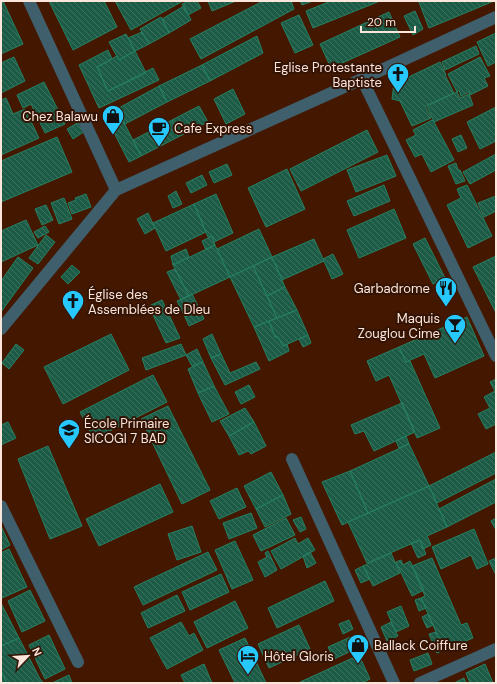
<svg xmlns="http://www.w3.org/2000/svg" width="497" height="684" viewBox="0 0 497 684" font-family="'DM Sans',sans-serif">
  <style>
    .building { fill: url(#building-back-hatch); stroke: #258063 }
    .lines { fill: none; stroke-linecap: round; stroke-linejoin: round }
    .minor { stroke: #3f5f6c; stroke-width: 12 }
    .labels { text-anchor: middle; dominant-baseline: central; stroke-width: 4; stroke-linejoin: round; paint-order: stroke }
    .poi-label { font-size: 13px; fill: #fce5db; stroke: #331303; text-anchor: start }
  </style>
  <defs>
    <pattern id="building-back-hatch" width="6" height="6" patternUnits="userSpaceOnUse"><rect width="6" height="6" fill="#1c5b46"/><path d="M-1 5l2 2M0 0l6 6M5-1l2 2" fill="none" stroke="#3e7260"/></pattern>
  </defs>
  <rect width="100%" height="100%" fill="#441800"/>
  <path class="building" d="M 1,1 L 3,1 L 23,44 L 1,54 Z
    M 49,1 L 104,1 L 117,27 L 73,50 Z
    M 115,1 L 183,1 L 131,30 Z
    M 189,1 L 197,1 L 201,8 L 188,15 L 182,4 Z
    M 208,1 L 236,1 L 212,11 Z
    M 263,1 L 291,1 L 294,9 L 201,59 L 190,39 Z
    M 300,1 L 313,1 L 302,5 Z
    M 331,1 L 380,1 L 313,28 L 306,11 Z
    M 422,1 L 494,1 L 429,28 L 419,2 Z
    M 184,6 L 191,20 L 169,33 L 162,19 Z
    M 415,11 L 423,29 L 413,35 L 404,16 Z
    M 389,12 L 400,37 L 331,68 L 320,44 Z
    M 299,15 L 313,45 L 295,53 L 281,23 Z
    M 161,17 L 169,33 L 149,44 L 140,29 Z
    M 142,32 L 149,44 L 135,51 L 128,38 Z
    M 496,33 L 496,62 L 488,66 L 477,42 Z
    M 126,34 L 135,51 L 119,60 L 109,42 Z
    M 257,36 L 263,53 L 210,81 L 202,65 Z
    M 476,46 L 479,54 L 445,70 L 442,62 Z
    M 108,50 L 112,59 L 97,67 L 108,91 L 153,68 L 159,80 L 99,108 L 79,65 Z
    M 135,51 L 146,73 L 108,91 L 97,67 L 117,56 L 119,60 Z
    M 14,57 L 25,81 L 1,93 L 1,63 Z
    M 480,57 L 490,76 L 484,78 L 488,86 L 470,95 L 469,92 L 461,96 L 459,90 L 457,92 L 448,74 Z
    M 440,62 L 446,75 L 445,75 L 454,93 L 425,106 L 431,118 L 412,126 L 400,101 L 392,99 L 394,84 Z
    M 202,65 L 210,81 L 167,102 L 159,86 Z
    M 44,82 L 65,124 L 45,133 L 31,104 L 23,108 L 17,95 Z
    M 159,86 L 167,102 L 125,124 L 117,109 Z
    M 233,89 L 245,114 L 226,124 L 214,99 Z
    M 457,92 L 460,98 L 469,94 L 473,105 L 434,122 L 427,106 Z
    M 6,98 L 13,114 L 25,109 L 39,138 L 1,155 L 1,100 Z
    M 199,106 L 208,122 L 180,136 L 172,120 Z
    M 496,107 L 496,141 L 480,149 L 467,122 Z
    M 117,109 L 141,156 L 129,162 L 105,115 Z
    M 172,120 L 180,136 L 141,156 L 133,140 Z
    M 432,120 L 434,122 L 454,160 L 431,172 L 422,154 L 415,157 L 406,140 L 416,135 L 413,130 Z
    M 79,122 L 85,131 L 73,139 L 67,129 Z
    M 367,130 L 378,152 L 301,191 L 290,169 Z
    M 461,135 L 467,148 L 458,152 L 452,139 Z
    M 57,137 L 72,172 L 1,202 L 1,161 Z
    M 496,154 L 496,170 L 470,184 L 463,172 Z
    M 387,155 L 396,176 L 356,192 L 347,170 Z
    M 456,163 L 458,170 L 460,170 L 465,181 L 456,184 L 448,166 Z
    M 227,164 L 232,175 L 214,183 L 209,172 Z
    M 287,169 L 305,209 L 266,227 L 248,188 Z
    M 202,175 L 207,185 L 191,193 L 186,183 Z
    M 384,185 L 390,201 L 354,216 L 347,201 Z
    M 467,185 L 492,236 L 468,248 L 447,205 L 461,198 L 457,189 Z
    M 176,191 L 182,204 L 173,208 L 168,196 Z
    M 86,194 L 91,207 L 72,214 L 68,203 L 76,200 L 75,198 Z
    M 216,194 L 233,233 L 214,242 L 212,236 L 208,237 L 194,204 Z
    M 496,196 L 496,211 L 484,217 L 478,203 Z
    M 64,198 L 72,219 L 59,224 L 51,203 Z
    M 194,204 L 206,232 L 166,251 L 153,223 Z
    M 46,205 L 53,220 L 42,225 L 35,209 Z
    M 394,209 L 406,238 L 359,258 L 347,230 Z
    M 148,213 L 155,228 L 145,234 L 137,219 Z
    M 26,220 L 38,245 L 1,262 L 1,231 Z
    M 45,226 L 49,232 L 38,238 L 34,232 Z
    M 259,229 L 272,257 L 230,277 L 217,249 Z
    M 46,235 L 55,242 L 38,264 L 29,258 Z
    M 212,236 L 215,245 L 206,250 L 202,241 Z
    M 425,238 L 445,278 L 433,284 L 413,244 Z
    M 314,239 L 324,261 L 282,280 L 272,257 Z
    M 215,245 L 230,277 L 189,296 L 173,265 Z
    M 186,249 L 189,257 L 173,265 L 171,256 Z
    M 333,254 L 343,274 L 332,279 L 323,259 Z
    M 496,256 L 496,313 L 473,267 Z
    M 18,257 L 33,268 L 1,312 L 1,281 Z
    M 272,257 L 285,287 L 267,296 L 253,266 Z
    M 72,265 L 80,272 L 68,284 L 61,277 Z
    M 253,266 L 277,318 L 254,327 L 230,277 Z
    M 175,269 L 189,296 L 181,300 L 167,272 Z
    M 285,287 L 297,310 L 277,318 L 267,296 Z
    M 192,294 L 200,310 L 185,317 L 177,301 Z
    M 162,300 L 180,338 L 166,343 L 149,306 Z
    M 200,310 L 204,319 L 189,326 L 185,317 Z
    M 297,310 L 308,335 L 283,346 L 278,337 L 275,337 L 269,321 Z
    M 467,317 L 484,356 L 435,378 L 424,354 L 406,362 L 399,347 Z
    M 269,321 L 275,337 L 278,337 L 283,346 L 287,344 L 289,351 L 269,361 L 254,327 Z
    M 111,334 L 129,370 L 63,404 L 44,367 Z
    M 212,334 L 221,354 L 211,358 L 203,339 Z
    M 308,335 L 311,343 L 303,347 L 299,339 Z
    M 16,344 L 24,350 L 9,369 L 2,363 Z
    M 181,344 L 186,355 L 146,370 L 142,358 Z
    M 399,347 L 406,362 L 410,361 L 440,428 L 417,438 L 389,375 L 376,381 L 367,361 Z
    M 197,349 L 203,362 L 192,366 L 186,355 Z
    M 221,354 L 230,373 L 256,362 L 260,369 L 225,385 L 211,358 Z
    M 203,362 L 214,386 L 198,393 L 188,369 Z
    M 153,375 L 167,402 L 94,439 L 80,412 Z
    M 496,379 L 496,424 L 486,429 L 478,414 L 490,408 L 484,397 L 495,391 L 490,382 Z
    M 249,385 L 255,397 L 241,404 L 235,392 Z
    M 214,386 L 229,414 L 212,422 L 198,393 Z
    M 402,403 L 415,432 L 374,451 L 364,431 L 355,434 L 351,425 Z
    M 168,406 L 210,490 L 182,504 L 141,419 Z
    M 245,408 L 254,422 L 229,436 L 220,421 Z
    M 8,422 L 16,438 L 1,445 L 1,425 Z
    M 254,422 L 266,446 L 251,454 L 248,451 L 239,455 L 229,436 Z
    M 406,436 L 409,444 L 399,448 L 396,441 Z
    M 409,444 L 429,486 L 368,513 L 350,471 Z
    M 48,446 L 82,526 L 50,539 L 18,459 Z
    M 496,452 L 496,473 L 437,503 L 429,486 Z
    M 350,471 L 368,513 L 342,525 L 322,482 Z
    M 271,472 L 283,495 L 256,509 L 244,486 Z
    M 496,479 L 496,502 L 447,527 L 439,509 Z
    M 160,484 L 173,512 L 99,546 L 86,519 Z
    M 429,486 L 447,527 L 427,536 L 431,545 L 423,549 L 420,540 L 367,563 L 348,522 Z
    M 237,488 L 246,507 L 219,519 L 210,501 Z
    M 283,495 L 291,514 L 265,527 L 256,509 Z
    M 251,513 L 257,528 L 229,539 L 223,523 Z
    M 301,517 L 306,529 L 300,532 L 293,520 Z
    M 286,518 L 295,535 L 261,551 L 253,535 Z
    M 496,518 L 496,530 L 491,521 Z
    M 1,526 L 10,545 L 1,550 Z
    M 192,526 L 201,552 L 177,560 L 168,534 Z
    M 474,529 L 488,564 L 477,569 L 471,555 L 441,569 L 432,547 Z
    M 295,538 L 298,544 L 308,538 L 315,550 L 281,569 L 271,551 Z
    M 420,540 L 426,554 L 418,558 L 411,543 Z
    M 235,541 L 253,580 L 232,589 L 215,550 Z
    M 9,549 L 27,587 L 2,598 L 1,596 L 1,553 Z
    M 268,551 L 277,570 L 265,577 L 258,562 L 267,557 L 265,553 Z
    M 208,552 L 217,570 L 143,605 L 134,587 Z
    M 310,552 L 316,563 L 307,568 L 303,556 Z
    M 391,553 L 400,573 L 373,586 L 363,566 Z
    M 432,558 L 461,625 L 467,623 L 473,638 L 444,650 L 421,598 L 425,596 L 412,566 Z
    M 496,558 L 496,575 L 489,561 Z
    M 401,560 L 403,565 L 410,561 L 424,590 L 412,596 L 396,562 Z
    M 363,566 L 370,579 L 361,583 L 355,570 Z
    M 221,574 L 229,592 L 190,610 L 182,592 Z
    M 325,581 L 334,601 L 277,628 L 268,608 Z
    M 30,590 L 45,621 L 22,632 L 8,601 Z
    M 177,595 L 185,611 L 148,628 L 141,613 Z
    M 421,598 L 426,608 L 419,611 L 415,600 Z
    M 235,601 L 248,628 L 207,648 L 194,622 Z
    M 1,603 L 19,638 L 1,646 Z
    M 401,606 L 409,626 L 396,632 L 387,612 Z
    M 428,614 L 433,625 L 427,628 L 422,617 Z
    M 349,620 L 353,629 L 343,634 L 339,624 Z
    M 181,622 L 189,636 L 194,633 L 203,650 L 167,669 L 150,638 Z
    M 391,622 L 398,636 L 387,641 L 381,627 Z
    M 299,625 L 310,649 L 269,668 L 258,644 Z
    M 436,632 L 444,650 L 437,653 L 429,634 Z
    M 49,635 L 65,669 L 45,679 L 29,645 Z
    M 355,635 L 360,647 L 334,659 L 328,647 Z
    M 19,638 L 40,679 L 44,683 L 7,683 L 1,671 L 1,646 Z
    M 245,638 L 266,683 L 235,683 L 219,650 Z
    M 428,653 L 432,664 L 414,671 L 410,660 Z
    M 359,655 L 370,679 L 362,683 L 298,683 Z
    M 204,664 L 212,683 L 185,683 L 181,675 Z
    M 485,664 L 493,683 L 470,683 L 466,673 Z
    M 1,671 L 7,683 L 1,683 Z
    M 69,675 L 72,683 L 52,683 Z
    M 464,678 L 466,683 L 454,683 Z"/>
  <g class="lines">
    <path class="minor" d="M 29,1 L 116,190
      M 362,79 L 496,356
      M 1,329 L 116,190 L 362,79 L 496,17
      M 292,459 L 394,683
      M 1,506 L 78,662
      M 420,683 L 496,649"/>
  </g>
  <defs>
    <g id="church-pin" transform="scale(1.15)"><path d="M0 17L-7.5 6A9.5 9.5 0 1 1 7.5 6Z" fill="#26c8fe" stroke="#331303"/><path d="M-1.2-6h2.4v3.5h3.3v2.4h-3.3V6h-2.4V-.1h-3.3v-2.4h3.3Z" fill="#111"/></g>
    <g id="shop-pin" transform="scale(1.15)"><path d="M0 17L-7.5 6A9.5 9.5 0 1 1 7.5 6Z" fill="#26c8fe" stroke="#331303"/><path d="M-5-2.5h2.3a2.7 3.5 0 0 1 5.4 0H5L5.5 6h-11ZM-1.5-2.5h3a1.5 2.3 0 0 0-3 0Z" fill="#111"/></g>
    <g id="cafe-pin" transform="scale(1.15)"><path d="M0 17L-7.5 6A9.5 9.5 0 1 1 7.5 6Z" fill="#26c8fe" stroke="#331303"/><path d="M-5.5-4.5H6V0H3Q3 3.5 0 3.5H-2.5Q-5.5 3.5-5.5 0ZM3-3.2v2h1.7v-2ZM-6 4.5H4V6H-6Z" fill="#111"/></g>
    <g id="restaurant-pin" transform="scale(1.15)"><path d="M0 17L-7.5 6A9.5 9.5 0 1 1 7.5 6Z" fill="#26c8fe" stroke="#331303"/><path d="M-5-6h1v4h1v-4h1v4h1v-4h1v5L-1.5 .5V6h-2V.5L-5-1ZM5-6V6H3V1.5H1.5Q1.5-4 5-6Z" fill="#111"/></g>
    <g id="bar-pin" transform="scale(1.15)"><path d="M0 17L-7.5 6A9.5 9.5 0 1 1 7.5 6Z" fill="#26c8fe" stroke="#331303"/><path d="M-6-5H6L.8 .8V4.5H3.5V6h-7V4.5H-.8V.8Z" fill="#111"/></g>
    <g id="school-pin" transform="scale(1.15)"><path d="M0 17L-7.5 6A9.5 9.5 0 1 1 7.5 6Z" fill="#26c8fe" stroke="#331303"/><path d="M0-5L7-2L0 1L-7-2ZM-4 1L0 2.5L4 1V4Q0 6-4 4Z" fill="#111"/></g>
    <g id="hotel-pin" transform="scale(1.15)"><path d="M0 17L-7.5 6A9.5 9.5 0 1 1 7.5 6Z" fill="#26c8fe" stroke="#331303"/><path d="M-6-4.5h1.5V1H6V5H4.5V3h-9V5H-6ZM-4 0a1.8 1.8 0 1 1 3.6 0ZM.5 0V-2.5h3Q6-2.5 6 0Z" fill="#111"/></g>
  </defs>
  <g fill-rule="evenodd">
    <use href="#church-pin" x="398" y="74"/>
    <use href="#shop-pin" x="113" y="116"/>
    <use href="#cafe-pin" x="159" y="128"/>
    <use href="#restaurant-pin" x="446" y="288"/>
    <use href="#church-pin" x="73" y="301"/>
    <use href="#bar-pin" x="455" y="325"/>
    <use href="#school-pin" x="69" y="430"/>
    <use href="#shop-pin" x="358" y="645"/>
    <use href="#hotel-pin" x="248" y="656"/>
  </g>
  <g class="labels">
    <g class="poi-label">
      <text x="382" y="67" text-anchor="end">Eglise Protestante<tspan x="382" dy="15">Baptiste</tspan></text>
      <text x="98" y="116" text-anchor="end">Chez Balawu</text>
      <text x="174" y="128">Cafe Express</text>
      <text x="430" y="288" text-anchor="end">Garbadrome</text>
      <text x="88" y="294">Église des<tspan x="88" dy="15">Assemblées de DIeu</tspan></text>
      <text x="440" y="318" text-anchor="end">Maquis<tspan x="440" dy="15">Zouglou Cime</tspan></text>
      <text x="84" y="423">École Primaire<tspan x="84" dy="15">SICOGI 7 BAD</tspan></text>
      <text x="374" y="645">Ballack Coiffure</text>
      <text x="264" y="656">Hôtel Gloris</text>
    </g>
  </g>
  <rect width="497" height="684" fill="none" stroke="#fce5db" stroke-width="4"/>
  <g transform="translate(28 656) rotate(65)" stroke="#331303" stroke-width="3" paint-order="stroke">
  <path d="M0-3L7 15L0 10L-7 15Z" fill="#fce5db"/>
  <text y="-6" font-size="11" font-weight="bold" text-anchor="middle" fill="#fce5db">N</text>
  </g>
  <path d="M361 26v6h54v-6" fill="none" stroke="#fce5db" stroke-width="2"/>
  <text x="367" y="26" font-size="12" fill="#fce5db" stroke="#331303" stroke-width="3" paint-order="stroke">20 m</text>
</svg>
